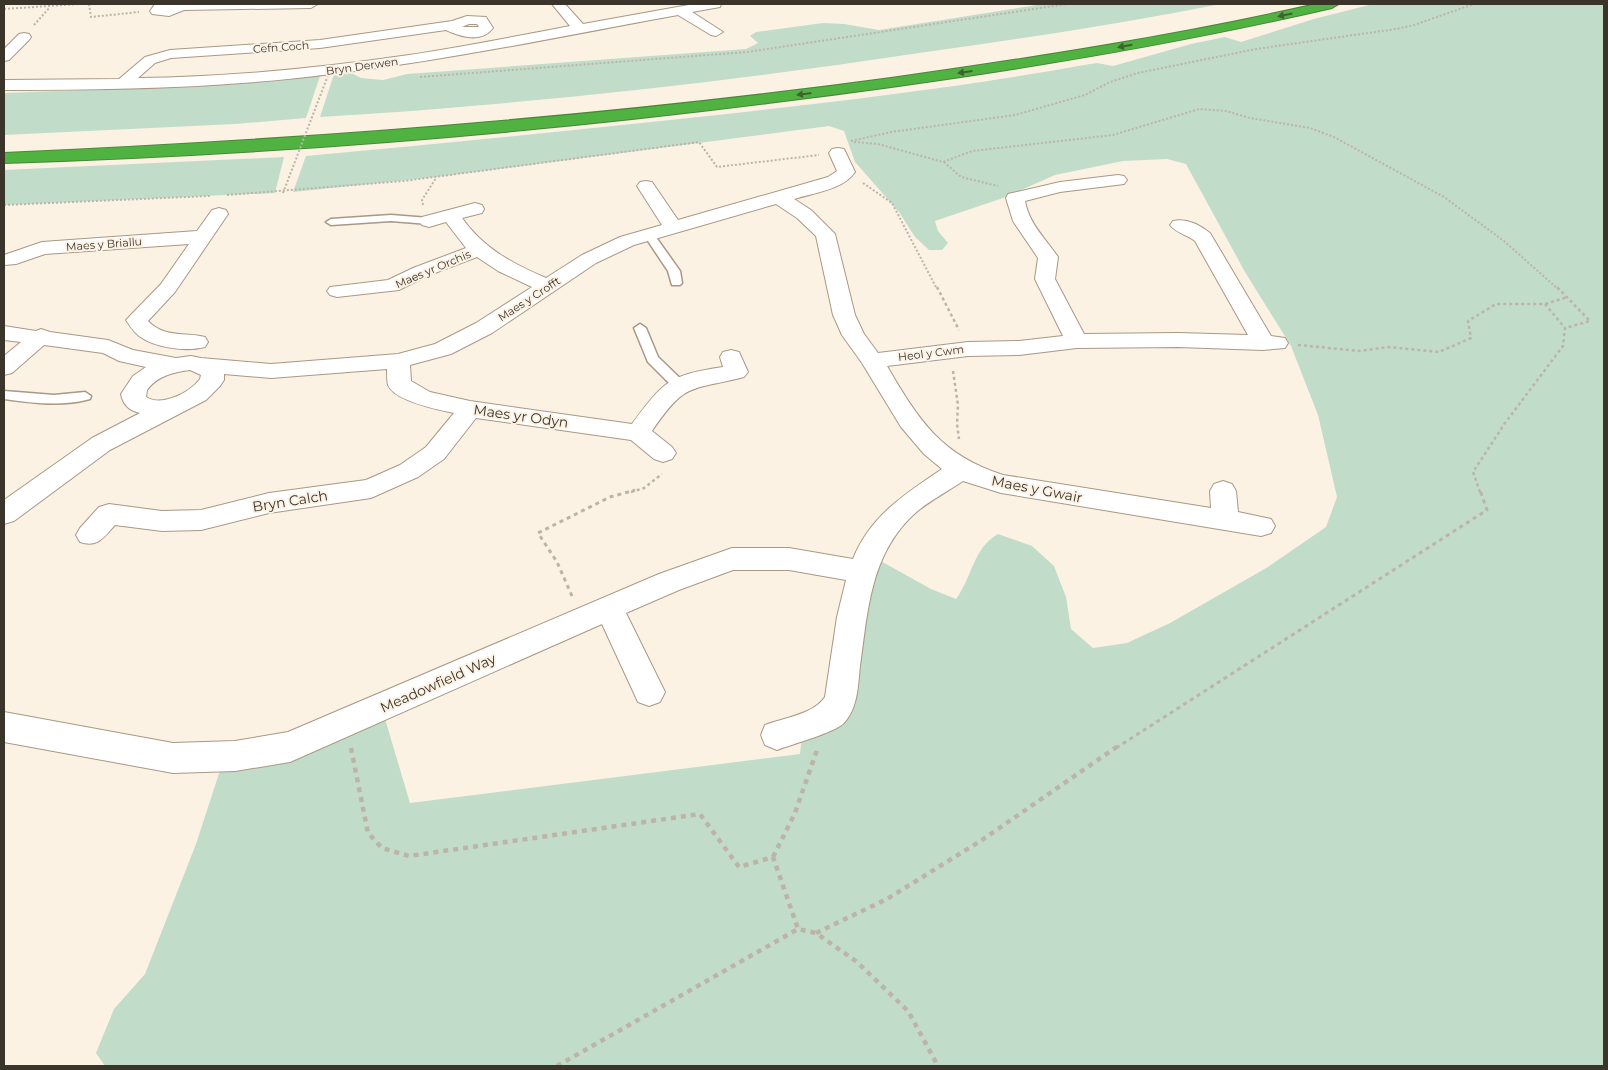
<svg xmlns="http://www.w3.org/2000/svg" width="1608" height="1070" viewBox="0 0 1608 1070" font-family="Montserrat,sans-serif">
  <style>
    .green { fill: #c2dcca }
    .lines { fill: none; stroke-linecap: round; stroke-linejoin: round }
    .lane-casing { stroke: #a99884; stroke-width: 3 }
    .street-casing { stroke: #a99884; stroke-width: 2 }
    .highway-casing { stroke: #498639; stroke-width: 2 }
    .path-far3 { stroke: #bdb4a8; stroke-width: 2; stroke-dasharray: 2 2; stroke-linecap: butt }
    .path-far2 { stroke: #bdb4a8; stroke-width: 2.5; stroke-dasharray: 3 3; stroke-linecap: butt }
    .path-far1 { stroke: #bdb4a8; stroke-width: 3; stroke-dasharray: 4 4; stroke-linecap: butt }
    .path { stroke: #bdb4a8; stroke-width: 4.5; stroke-dasharray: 5 5; stroke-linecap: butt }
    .lane { fill: #fff; fill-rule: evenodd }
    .street { fill: #fff; fill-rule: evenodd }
    .highway { fill: #50b241; fill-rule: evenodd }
    .path-bridge { stroke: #bdb4a8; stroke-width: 2; stroke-dasharray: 2 2; stroke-linecap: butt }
    .oneway { fill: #426033 }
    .labels { text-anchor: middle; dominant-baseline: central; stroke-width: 4; stroke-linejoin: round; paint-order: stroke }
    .far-street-label { font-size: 11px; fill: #3b342b; stroke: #fcf2e4 }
    .street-label { font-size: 14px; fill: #3b342b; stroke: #fcf2e4 }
  </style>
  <rect width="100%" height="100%" fill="#fcf2e4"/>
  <path class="green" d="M 1043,4 L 1221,4 C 1121,24 1020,39 919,53 C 720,83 521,105 320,117 L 334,74 L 351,73 L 361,78 L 383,80 L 407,74 L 746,49 L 758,43 L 750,36 L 756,32 L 823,23 L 844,24 L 879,30 Z
    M 1373,4 L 1604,4 L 1604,1066 L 105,1066 L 96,1053 L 114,1009 L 145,974 L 196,844 L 225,755 L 380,702 L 410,803 L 800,754 L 803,725 L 823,718 L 870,555 L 931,589 L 956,599 C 972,578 973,548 998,534 L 1032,546 L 1054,566 L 1066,597 L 1071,629 L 1093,648 L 1127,643 L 1170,623 L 1268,567 L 1326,527 L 1337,497 L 1318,415 L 1291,346 L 1245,272 L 1186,164 L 1167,159 L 1123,161 L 1055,175 L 1003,198 L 935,221 L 938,231 L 948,243 L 942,250 L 929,250 L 915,237 L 899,212 L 855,162 L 844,131 L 829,126 L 436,177 L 293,192 L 306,156 C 440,144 574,130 708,116 C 836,102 963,87 1090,64 L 1097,63 L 1113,66 L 1191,44 L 1225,37 L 1241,42 L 1314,19 Z
    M 320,76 L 306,118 L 235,124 L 4,135 L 4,93 L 211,85 Z
    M 284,157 L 275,193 L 4,205 L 4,170 Z"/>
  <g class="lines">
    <g class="lane-casing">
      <path id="lane" d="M 391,215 L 429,218 L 434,221 L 429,224 L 391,221 L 331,225 L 326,222 L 331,219 Z
        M 649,232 L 653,233 L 680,271 L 682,283 L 680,285 L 672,285 L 668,271 L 644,235 Z
        M 640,324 L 646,328 L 658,357 L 685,383 L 686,386 L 685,389 L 675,389 L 648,362 L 634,328 Z
        M 4,391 L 54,395 L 85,392 L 91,396 L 90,399 C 61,407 33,403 4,399 Z"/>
    </g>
    <g class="street-casing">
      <path id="street" d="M 155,4 L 318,4 L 311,8 L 184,10 L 169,16 L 152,14 L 150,11 Z
        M 552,4 L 565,4 L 583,24 L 694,4 L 721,4 L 720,7 L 692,12 L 723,32 L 716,36 L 711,35 L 678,15 C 563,36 448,60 332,74 C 223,88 113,90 4,90 L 4,80 L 119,79 L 145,57 L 170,50 L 320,40 L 452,21 L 467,16 L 486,17 L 493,28 C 482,43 461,37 446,30 L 320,48 L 171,58 L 155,63 L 138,78 C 228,77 320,68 409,55 C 463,47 517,36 570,26 ZM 469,24 L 477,24 L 479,27 L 462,27 Z
        M 24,33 L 29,34 L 31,37 L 29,40 L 9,60 L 4,61 L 4,49 L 19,34 Z
        M 838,148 L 844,149 L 855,172 C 843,190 813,193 794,199 L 811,210 L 835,234 L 855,315 L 864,334 L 878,353 L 968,342 L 1019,341 L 1063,336 L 1035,279 L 1038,258 L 1013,221 L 1006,198 L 1008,194 L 1060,182 L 1118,175 L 1124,176 L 1127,180 L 1124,184 L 1060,192 L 1025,201 C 1029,224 1046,239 1058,257 L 1055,279 L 1084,334 L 1178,333 L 1248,335 L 1195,241 C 1188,235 1176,233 1170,225 L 1173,221 C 1186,218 1200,225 1210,233 L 1271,336 L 1285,338 L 1288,343 L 1285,348 L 1263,350 L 1178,347 L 1077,348 L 1019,355 L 968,356 L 887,366 C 919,421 941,455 1003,475 L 1211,508 L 1210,491 L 1214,484 L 1223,481 L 1232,484 L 1236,491 L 1238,512 L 1271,519 L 1275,526 L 1271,533 L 1261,536 L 1001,493 L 963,481 C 947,492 927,502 913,515 C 870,556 868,610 860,666 C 858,685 858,708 844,723 C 834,733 792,744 777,750 L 765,745 L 761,735 L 765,725 C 784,718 814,714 825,697 L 837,617 L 846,580 L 789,570 L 733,570 L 679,590 L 626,613 L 665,692 L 660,702 L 649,706 L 638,702 L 602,624 L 290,762 L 235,771 L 173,773 L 4,742 L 4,712 L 173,743 L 235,741 L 288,732 L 659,574 L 732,548 L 789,548 L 853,559 C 870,516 905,494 942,469 L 924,454 L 901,427 L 862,363 L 842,335 L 833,315 L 816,236 L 797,218 L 776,204 L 634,245 L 596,263 L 492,333 L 451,354 L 410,365 L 411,381 L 430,392 L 470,401 L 632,424 C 664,381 669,375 723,367 L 720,357 L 723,352 L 731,350 L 739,352 L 748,372 L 744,377 C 690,391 686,381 652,431 L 672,447 L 676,453 L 672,459 L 663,462 L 654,459 L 631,440 L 476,418 L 444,459 L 418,477 L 371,498 L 269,513 L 201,530 L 162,531 L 115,525 C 104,537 98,548 80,542 L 76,535 L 80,528 L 99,507 L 109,504 L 162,511 L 201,510 L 269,493 L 366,480 L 400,465 L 426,447 L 454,413 C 439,410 394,401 388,385 C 387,381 387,374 387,369 L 271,378 L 224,374 L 224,380 L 220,386 L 206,400 L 110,450 L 14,521 L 4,524 L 4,500 L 92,438 L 140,413 C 130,411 123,405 121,394 L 133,376 L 146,367 L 119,361 L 103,353 L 44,345 L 12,373 L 4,375 L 4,356 L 21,342 L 4,340 L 4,326 L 36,331 L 41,329 L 50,332 L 108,340 L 133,350 L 176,358 L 191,356 L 201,358 L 271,364 L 398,354 L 435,344 L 476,323 L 532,287 L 498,271 L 477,257 L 427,276 L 399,290 L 337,297 L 330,295 L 327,291 L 330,287 L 388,280 L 413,268 L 466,248 L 446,222 L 429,227 L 422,225 L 419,221 L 422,217 L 475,203 L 482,205 L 484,209 L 482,213 L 462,218 C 483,248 513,264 546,278 L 582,255 L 620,237 L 662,225 L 637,186 L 640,182 L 646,181 L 652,182 L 678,220 L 828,177 L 837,171 L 829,153 L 832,149 ZM 190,370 L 201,375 L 200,379 C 189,393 162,407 146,397 L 147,390 C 157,376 174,372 190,370 Z
        M 219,208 L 226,210 L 228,214 L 175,292 L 148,321 C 164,338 185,332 205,337 L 208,342 L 205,347 C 186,352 155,348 139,336 C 133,331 130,326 126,320 L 161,284 L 189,244 L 45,254 L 16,264 L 4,265 L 4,255 L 42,242 L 197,231 L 212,210 Z"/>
    </g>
    <g class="highway-casing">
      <path id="highway" d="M 1316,4 L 1339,4 L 1332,8 C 1146,51 957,80 768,103 C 515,135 259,155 4,163 L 4,153 C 301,140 596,118 891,78 C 1033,58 1175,36 1316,4 Z"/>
    </g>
    <path class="path-far3" d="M 89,4 L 91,17 L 139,12
      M 4,9 L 79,4
      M 34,25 L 50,7
      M 420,77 L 747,52 L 1067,4
      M 851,141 L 891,132 L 1015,115 L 1085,95 L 1110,82 L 1138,73 L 1256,49 L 1396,29 L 1414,25 L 1474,4
      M 854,142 L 878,144 L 943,162 L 972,151 L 1113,135 L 1199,109 L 1226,111 L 1250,118 L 1310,128 L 1334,137 L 1444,197 L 1504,241 L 1558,289
      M 944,162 L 961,177 L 998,186
      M 863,183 L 892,203 L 937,289
      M 227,195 L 404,181 L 699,142 L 717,167 L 819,155
      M 4,205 L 210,196
      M 423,205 L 422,200 L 436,178"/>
    <path class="path-far2" d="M 937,287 L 959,330
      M 1545,304 L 1565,328
      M 1298,345 L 1360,351 L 1388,347 L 1439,352 L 1471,338 L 1468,321 L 1496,304 L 1545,304 L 1568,297
      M 953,371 L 958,405 L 957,424 L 959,439
      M 631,492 L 644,488 L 662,474
      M 1480,492 L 1473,472 L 1505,423 L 1563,346 L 1565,328 L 1590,321 L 1557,287"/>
    <path class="path-far1" d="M 572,596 L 557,562 L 538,533 L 610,497 L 635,490
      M 1116,748 L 1487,510 L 1480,490"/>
    <path class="path" d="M 351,748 L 368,833 L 382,848 L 409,856 L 700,814 L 739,867 L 773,857 L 798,929
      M 773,857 L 795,813 L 817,750
      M 816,933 L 887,899 L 982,840 L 1118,746
      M 557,1066 L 798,929 L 816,933 L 857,962 L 908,1011 L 938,1066"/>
    <use href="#lane" class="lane"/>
    <use href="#street" class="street"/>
    <use href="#highway" class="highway"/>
    <path class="path-bridge" d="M 283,193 L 330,70"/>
  </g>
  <defs><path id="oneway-solid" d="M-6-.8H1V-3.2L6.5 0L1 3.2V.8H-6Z" transform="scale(1.25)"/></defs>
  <g class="oneway">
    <use href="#oneway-solid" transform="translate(1285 15) rotate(168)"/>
    <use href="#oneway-solid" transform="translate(1125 46) rotate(170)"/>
    <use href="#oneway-solid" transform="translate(965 72) rotate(172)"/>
    <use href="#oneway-solid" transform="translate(804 94) rotate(173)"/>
  </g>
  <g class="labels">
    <g class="far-street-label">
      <text transform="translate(281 47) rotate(-4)">Cefn Coch</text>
      <text transform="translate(362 66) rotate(-8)">Bryn Derwen</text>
      <text transform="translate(104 244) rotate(-4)">Maes y Briallu</text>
      <text transform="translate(433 269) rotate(-23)">Maes yr Orchis</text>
      <text transform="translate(529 299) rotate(-33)">Maes y Crofft</text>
      <text transform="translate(931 353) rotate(-7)">Heol y Cwm</text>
    </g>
    <g class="street-label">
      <text transform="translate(521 416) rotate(8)">Maes yr Odyn</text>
      <text transform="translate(1037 489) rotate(11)">Maes y Gwair</text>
      <text transform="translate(290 501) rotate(-9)">Bryn Calch</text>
      <text transform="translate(438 683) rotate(-24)">Meadowfield Way</text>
    </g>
  </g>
  <rect width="1608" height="1070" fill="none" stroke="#3b342b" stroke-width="10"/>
</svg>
